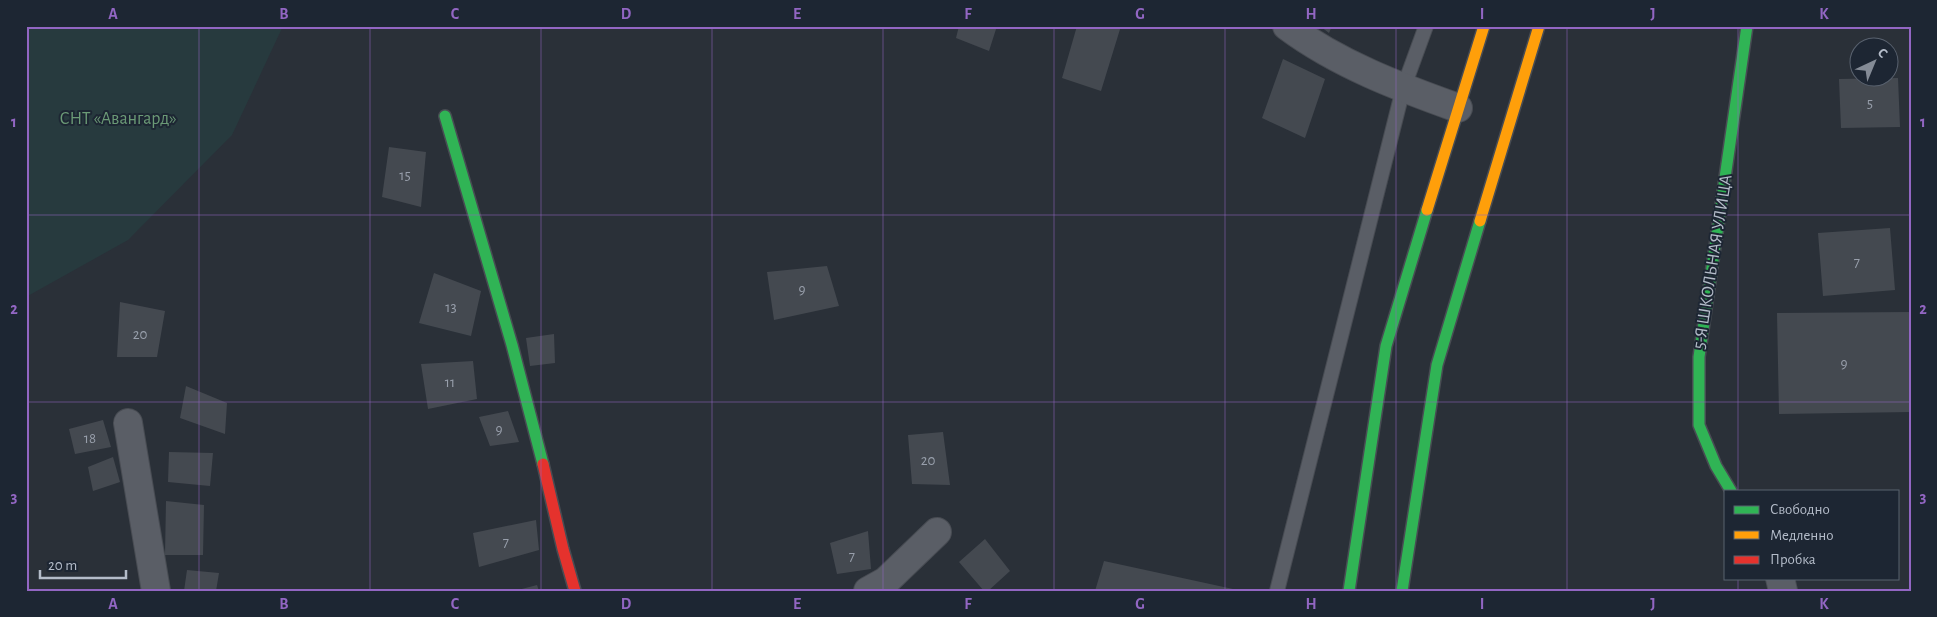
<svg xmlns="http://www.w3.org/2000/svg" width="1937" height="617" viewBox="0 0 1937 617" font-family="'Alegreya Sans',sans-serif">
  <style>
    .green { fill: #273a3e }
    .building { fill: #444950 }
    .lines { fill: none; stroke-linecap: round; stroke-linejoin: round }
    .lane-casing { stroke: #484c53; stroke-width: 16 }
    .street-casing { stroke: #484c53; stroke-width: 30 }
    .fast-casing { stroke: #484c53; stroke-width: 14 }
    .slow-casing { stroke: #484c53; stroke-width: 14 }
    .jam-casing { stroke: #484c53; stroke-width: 14 }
    .lane { stroke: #5a5e66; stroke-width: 14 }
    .street { stroke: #5a5e66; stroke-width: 28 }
    .fast { stroke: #30b455; stroke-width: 11 }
    .slow { stroke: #ff9f0a; stroke-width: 11 }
    .jam { stroke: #e5322d; stroke-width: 11 }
    .grid { fill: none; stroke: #9266c3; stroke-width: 1; stroke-opacity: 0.55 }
    .labels { text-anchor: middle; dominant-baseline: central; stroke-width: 4; stroke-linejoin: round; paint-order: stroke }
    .number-label { font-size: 15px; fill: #989fab }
    .park-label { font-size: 18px; fill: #6b9a76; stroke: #1d2633 }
    .street-label { font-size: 18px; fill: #b4bcc9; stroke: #1d2633 }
    .neatline { fill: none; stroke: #9266c3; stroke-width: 2 }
    .grid-label { font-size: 16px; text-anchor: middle; font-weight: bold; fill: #9266c3 }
  </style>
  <rect width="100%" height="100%" fill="#2a3038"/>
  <path class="green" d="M 26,26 L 283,26 L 232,135 L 128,240 L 26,297 Z"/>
  <path class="building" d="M 959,26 L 997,26 L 989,51 L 956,38 Z
    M 1077,26 L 1121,26 L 1101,91 L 1062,78 Z
    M 1320,26 L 1332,26 L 1329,33 Z
    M 1889,26 L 1907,26 L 1907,29 L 1889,28 Z
    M 1283,59 L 1325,79 L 1305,138 L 1262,118 Z
    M 1898,78 L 1900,127 L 1841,128 L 1839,79 Z
    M 389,147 L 426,152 L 421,207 L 382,197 Z
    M 1890,228 L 1895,290 L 1823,296 L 1818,233 Z
    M 827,266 L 839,306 L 774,320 L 767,272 Z
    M 434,273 L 481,291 L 471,336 L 419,323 Z
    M 120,302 L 165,311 L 157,357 L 117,357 Z
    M 1911,312 L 1911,412 L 1779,414 L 1777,313 Z
    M 554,334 L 555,363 L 530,366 L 526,338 Z
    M 473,361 L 477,399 L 428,409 L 421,364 Z
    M 186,386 L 227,403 L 225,434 L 180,418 Z
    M 508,411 L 519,442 L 490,446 L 479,417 Z
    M 103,420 L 111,447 L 75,454 L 69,429 Z
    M 943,432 L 950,485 L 912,484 L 908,435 Z
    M 169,452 L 213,453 L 210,486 L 168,482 Z
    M 113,457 L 120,482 L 93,491 L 88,467 Z
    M 166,501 L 204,505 L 203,555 L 165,555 Z
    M 536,520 L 539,550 L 479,567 L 473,533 Z
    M 868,531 L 871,569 L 837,574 L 830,543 Z
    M 985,539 L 1010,571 L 988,591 L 984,591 L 959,562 Z
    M 1104,561 L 1233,589 L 1233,591 L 1095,591 Z
    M 187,570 L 219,573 L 216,591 L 184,591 Z
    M 537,585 L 539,591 L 519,591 L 518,590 Z"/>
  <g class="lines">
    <g class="lane-casing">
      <path id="lane" d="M 1277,591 L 1403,89 L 1426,26"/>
    </g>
    <g class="street-casing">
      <path id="street" d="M 1287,26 C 1338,64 1399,87 1458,108
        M 128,423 L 156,591
        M 1780,578 L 1783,591
        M 868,591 L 886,581 L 937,532"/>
    </g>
    <g class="fast-casing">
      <path id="fast" d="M 445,116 L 512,345 L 543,464
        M 1731,491 L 1716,466 L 1699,425 L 1699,357 L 1747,26
        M 1349,591 L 1386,346 L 1427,210
        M 1402,591 L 1437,365 L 1480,221"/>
    </g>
    <g class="slow-casing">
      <path id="slow" d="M 1427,210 L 1484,26
        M 1480,221 L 1539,26"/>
    </g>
    <g class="jam-casing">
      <path id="jam" d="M 543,464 L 563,549 L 575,591"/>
    </g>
    <use href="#lane" class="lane"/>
    <use href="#street" class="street"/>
    <use href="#fast" class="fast"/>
    <use href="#slow" class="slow"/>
    <use href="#jam" class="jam"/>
  </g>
  <path class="grid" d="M 199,26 L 199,591M 370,26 L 370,591M 541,26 L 541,591M 712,26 L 712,591M 883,26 L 883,591M 1054,26 L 1054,591M 1225,26 L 1225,591M 1396,26 L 1396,591M 1567,26 L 1567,591M 1738,26 L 1738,491M 26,215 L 1911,215M 26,402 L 1911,402M 1738,578 L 1738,591"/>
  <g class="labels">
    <g class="number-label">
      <text x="1870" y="103">5</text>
      <text x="405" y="175">15</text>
      <text x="1857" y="262">7</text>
      <text x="802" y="289">9</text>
      <text x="451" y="307">13</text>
      <text x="140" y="334">20</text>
      <text x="1844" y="363">9</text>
      <text x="450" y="382">11</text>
      <text x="499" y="429">9</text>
      <text x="90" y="438">18</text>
      <text x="928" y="460">20</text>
      <text x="506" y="542">7</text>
      <text x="852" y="556">7</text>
    </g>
    <g class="park-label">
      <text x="118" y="119">СНТ «Авангард»</text>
    </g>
    <g class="street-label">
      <text transform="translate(1713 262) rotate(-81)">5-Я ШКОЛЬНАЯ УЛИЦА</text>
    </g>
  </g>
  <rect width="1937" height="617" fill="none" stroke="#1d2633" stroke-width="55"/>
  <rect x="1724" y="490" width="175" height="90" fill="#1d2633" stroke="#59626f"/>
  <rect x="1734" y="506" width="25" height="8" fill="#30b455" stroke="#59626f"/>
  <text x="1770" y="514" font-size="15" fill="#b4bcc9">Свободно</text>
  <rect x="1734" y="531" width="25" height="8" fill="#ff9f0a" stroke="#59626f"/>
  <text x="1770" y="540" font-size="15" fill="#b4bcc9">Медленно</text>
  <rect x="1734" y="556" width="25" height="8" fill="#e5322d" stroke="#59626f"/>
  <text x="1770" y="564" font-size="15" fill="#b4bcc9">Пробка</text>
  <g transform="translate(1874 62) rotate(44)"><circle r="24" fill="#1d2633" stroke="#59626f"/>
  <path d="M0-4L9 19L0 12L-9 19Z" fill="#848b96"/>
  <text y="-8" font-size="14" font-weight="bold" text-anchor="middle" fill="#b4bcc9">С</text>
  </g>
  <path d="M40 570v8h86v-8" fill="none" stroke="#b4bcc9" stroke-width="2.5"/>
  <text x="48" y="570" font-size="15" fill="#b4bcc9" stroke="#1d2633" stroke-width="4" paint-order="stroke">20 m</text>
  <rect x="28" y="28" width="1882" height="562" class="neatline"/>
  <g class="grid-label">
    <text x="113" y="19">A</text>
    <text x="284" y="19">B</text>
    <text x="455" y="19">C</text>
    <text x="626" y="19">D</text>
    <text x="797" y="19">E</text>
    <text x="968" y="19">F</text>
    <text x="1140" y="19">G</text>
    <text x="1311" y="19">H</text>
    <text x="1482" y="19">I</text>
    <text x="1653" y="19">J</text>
    <text x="1824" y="19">K</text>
    <text x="14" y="127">1</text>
    <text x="1923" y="127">1</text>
    <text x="14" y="314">2</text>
    <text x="1923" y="314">2</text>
    <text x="14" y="502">3</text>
    <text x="1923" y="502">3</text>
    <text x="113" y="609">A</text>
    <text x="284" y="609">B</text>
    <text x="455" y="609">C</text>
    <text x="626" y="609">D</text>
    <text x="797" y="609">E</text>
    <text x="968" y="609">F</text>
    <text x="1140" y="609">G</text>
    <text x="1311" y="609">H</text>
    <text x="1482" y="609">I</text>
    <text x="1653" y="609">J</text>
    <text x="1824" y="609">K</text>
  </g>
</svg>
